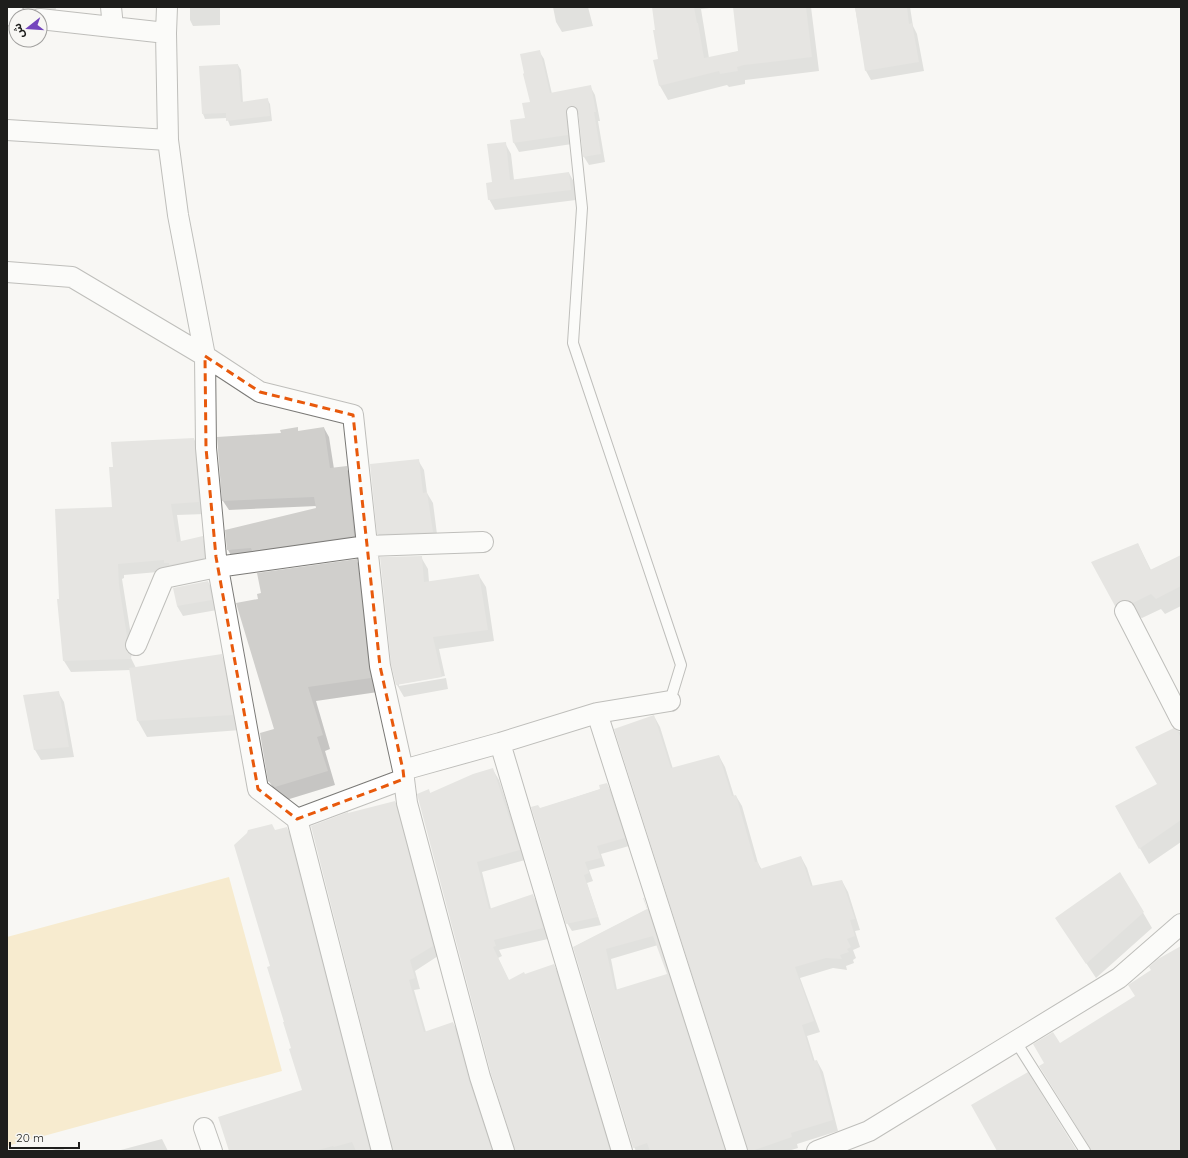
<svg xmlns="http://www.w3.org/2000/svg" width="1188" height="1158" viewBox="0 0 1188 1158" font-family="Quicksand,'Noto Sans Arabic',sans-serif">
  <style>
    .green { fill: #f5dca2 }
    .shadow { fill: #0003; fill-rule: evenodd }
    .building { fill: #d0cfcc; fill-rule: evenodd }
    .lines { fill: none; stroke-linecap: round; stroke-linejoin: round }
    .service-casing { stroke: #7a7976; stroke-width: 12 }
    .minor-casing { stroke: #7a7976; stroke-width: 22 }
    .service { stroke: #fff; stroke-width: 10 }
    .minor { stroke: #fff; stroke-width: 20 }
    .marked { fill: none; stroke: #e8590c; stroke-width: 3; stroke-dasharray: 8 5; stroke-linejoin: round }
  </style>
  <rect width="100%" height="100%" fill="#f8f7f4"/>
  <path class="green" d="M 229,877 L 282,1071 L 7,1146 L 7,937 Z"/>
  <path class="shadow" d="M 14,7 L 56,7 L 55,17 L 29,16 L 17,12 Z
    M 190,7 L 220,7 L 220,25 L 193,26 L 190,20 Z
    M 553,7 L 588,7 L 593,26 L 562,32 L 556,22 Z
    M 653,7 L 718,7 L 701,9 L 709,58 L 740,51 L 734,7 L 811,7 L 819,71 L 745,80 L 745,84 L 729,87 L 727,85 L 668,100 L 660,86 L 654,61 L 659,60 Z
    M 855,7 L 910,7 L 913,26 L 917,34 L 924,71 L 871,80 L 866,71 Z
    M 539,51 L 544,59 L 552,94 L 590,86 L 595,95 L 600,121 L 598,121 L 605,162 L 589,165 L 584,157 L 580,115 L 577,114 L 572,144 L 519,152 L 514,143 L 511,121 L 526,119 L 531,103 Z
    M 238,65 L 241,70 L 243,103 L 267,99 L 270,104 L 272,121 L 230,126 L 227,118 L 205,119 L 203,114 Z
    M 505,143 L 511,154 L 514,180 L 569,173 L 575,184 L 576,200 L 495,210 L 489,199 Z
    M 324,428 L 329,437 L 334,469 L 346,468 L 352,477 L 359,545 L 233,559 L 228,550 L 317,509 L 317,506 L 229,510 L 223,501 L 218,438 L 282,434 L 297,429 L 299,432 Z
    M 194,439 L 200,451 L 205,514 L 177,515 L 181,542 L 202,537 L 208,548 L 210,569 L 169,571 L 124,575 L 124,578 L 122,579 L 133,648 L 131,658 L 136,668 L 221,655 L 230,671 L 241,730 L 147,737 L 138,721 L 131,670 L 71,672 L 64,661 L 60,600 L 113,508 L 114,467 ZM 123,642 L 130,654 L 128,654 Z
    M 418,460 L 424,470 L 427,493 L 433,503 L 438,542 L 384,544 L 378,534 Z
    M 1138,544 L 1151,570 L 1181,561 L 1181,606 L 1165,614 L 1161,609 L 1142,618 L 1135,615 L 1124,621 L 1093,562 Z
    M 421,557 L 428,569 L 429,582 L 479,576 L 486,587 L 494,641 L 439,649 L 445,676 L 399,684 L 399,686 L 446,678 L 448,689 L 404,697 L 397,685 L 392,664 Z
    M 356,560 L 365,574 L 378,692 L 316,701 L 330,749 L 325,751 L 335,785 L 283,801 L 278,795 L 269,781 L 275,729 L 259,600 Z
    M 208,582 L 214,592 L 217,610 L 183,616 L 177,606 Z
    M 58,692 L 64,702 L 74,757 L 41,760 L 35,750 Z
    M 654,716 L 660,727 L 673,769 L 719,756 L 725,767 L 734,796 L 736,796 L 742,806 L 758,863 L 762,870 L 801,857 L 807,868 L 813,887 L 842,881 L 848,892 L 860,930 L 855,931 L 860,947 L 853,950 L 856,958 L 853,960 L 854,963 L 846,966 L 847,970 L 833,968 L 800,978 L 820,1032 L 807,1036 L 815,1062 L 817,1061 L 823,1072 L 838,1131 L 797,1144 L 798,1148 L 788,1151 L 749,1151 Z
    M 1174,730 L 1181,732 L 1181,842 L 1149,864 L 1116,807 L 1158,785 Z
    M 493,770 L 499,780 L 525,860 L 482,872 L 491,909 L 533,896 L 539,906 L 548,939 L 499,950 L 502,956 L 498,958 L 509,981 L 554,965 L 559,975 L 612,1151 L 516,1151 L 429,791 L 431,794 Z
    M 607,784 L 611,792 L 629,846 L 601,854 L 605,866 L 589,870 L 593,881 L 587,883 L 601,925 L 572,931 L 567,923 L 539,809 L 601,789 Z
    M 395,802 L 401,812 L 438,956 L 415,971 L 420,989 L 414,990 L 426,1032 L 453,1023 L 459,1033 L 494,1151 L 394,1151 Z
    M 287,828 L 292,838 L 373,1151 L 230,1151 L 303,1091 L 272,966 L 276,831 Z
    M 1120,873 L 1152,928 L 1096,978 L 1057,919 Z
    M 647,905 L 649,908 L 726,1151 L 636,1151 L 634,1147 L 574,947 L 648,909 ZM 658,945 L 668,975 L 617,990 L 611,959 Z
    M 162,1139 L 168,1151 L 117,1151 Z
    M 62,1147 L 65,1151 L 49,1151 Z"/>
  <path class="building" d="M 652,7 L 694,7 L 697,23 L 698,23 L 704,58 L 738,51 L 733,7 L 806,7 L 812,57 L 744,65 L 737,67 L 738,71 L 720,74 L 719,71 L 659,86 L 653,60 L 658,59 L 653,30 L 655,30 Z
    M 855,7 L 907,7 L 909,24 L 912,23 L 919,62 L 865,71 Z
    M 540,50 L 550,93 L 591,85 L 596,112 L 594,112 L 601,154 L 583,157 L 578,111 L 577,108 L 572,106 L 568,107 L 566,112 L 568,135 L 513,143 L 510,120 L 525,118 L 522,103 L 530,102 L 523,74 L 524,73 L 520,54 Z
    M 238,64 L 241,102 L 268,98 L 270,116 L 226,121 L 226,113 L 202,114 L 199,66 Z
    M 506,142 L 510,180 L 569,172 L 571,190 L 488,200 L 486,183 L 492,182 L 487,144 Z
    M 298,427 L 298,431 L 324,427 L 330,468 L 347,466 L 354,536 L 252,551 L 251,548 L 227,550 L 225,530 L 316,508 L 314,497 L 222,501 L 217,437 L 281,433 L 280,430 Z
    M 194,438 L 199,502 L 171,504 L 177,542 L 203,536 L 204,558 L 169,565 L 169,563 L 164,563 L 164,560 L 118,564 L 119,585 L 127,636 L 125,647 L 127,652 L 130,654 L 131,659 L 63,661 L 57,599 L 59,599 L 55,509 L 112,507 L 109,467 L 113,467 L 111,442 Z
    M 419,459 L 423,493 L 427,492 L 433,532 L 377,534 L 370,464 Z
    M 1138,543 L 1150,570 L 1181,555 L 1181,586 L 1156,599 L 1151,594 L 1133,603 L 1126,600 L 1120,601 L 1115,606 L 1091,562 Z
    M 422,556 L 424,582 L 479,574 L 488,630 L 433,637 L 442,677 L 396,685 L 391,664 L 380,557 Z
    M 357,559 L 369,667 L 371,678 L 308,687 L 323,735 L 317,737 L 328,771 L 275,787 L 268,781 L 260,733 L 274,729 L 236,603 L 258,599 L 257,594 L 261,593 L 257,573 Z
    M 208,581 L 212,600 L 177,606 L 173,588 Z
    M 222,654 L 233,715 L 137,721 L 129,668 Z
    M 59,691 L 69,747 L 34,750 L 23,695 Z
    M 654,715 L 671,768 L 719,755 L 732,796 L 736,795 L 755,862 L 758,862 L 760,869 L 801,856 L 811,886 L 842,880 L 855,919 L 850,920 L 855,936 L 847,939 L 851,947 L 847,949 L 849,952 L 840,955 L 842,959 L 826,958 L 795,967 L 814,1021 L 802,1025 L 813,1061 L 817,1060 L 833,1120 L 791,1133 L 792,1137 L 752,1151 L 748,1151 L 614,729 Z
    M 1174,728 L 1177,730 L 1181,738 L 1181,820 L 1139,849 L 1115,806 L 1157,784 L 1135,747 Z
    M 493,768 L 520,850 L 477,862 L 489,909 L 533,894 L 543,928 L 494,940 L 496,946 L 493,947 L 509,980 L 524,972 L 525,974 L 554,964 L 610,1151 L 515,1151 L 491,1074 L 417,794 L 429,789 L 430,793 L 473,774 Z
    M 607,783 L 625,838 L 597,846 L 601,858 L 585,862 L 589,873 L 584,875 L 598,917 L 566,924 L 531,807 L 538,805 L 540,808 L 572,798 L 600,789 L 599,785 Z
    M 395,801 L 433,946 L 410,960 L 415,978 L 409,980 L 424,1032 L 453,1022 L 469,1081 L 492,1151 L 393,1151 L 311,826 L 348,812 L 348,813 Z
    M 272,824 L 275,830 L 287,827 L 370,1151 L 356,1151 L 352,1142 L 334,1147 L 333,1146 L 315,1151 L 229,1151 L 218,1117 L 302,1090 L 289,1049 L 291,1048 L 283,1022 L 284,1022 L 267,967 L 270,966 L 234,845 L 247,833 L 248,830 Z
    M 1120,872 L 1144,912 L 1086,964 L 1055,918 Z
    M 643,898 L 644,898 L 725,1151 L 650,1151 L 647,1143 L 633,1148 L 573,947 L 647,909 ZM 653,936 L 667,974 L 615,990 L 606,949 Z
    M 1181,946 L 1181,1151 L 1091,1151 L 1090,1148 L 1039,1066 L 1044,1063 L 1033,1044 L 1053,1032 L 1060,1043 L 1135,996 L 1128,985 L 1151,970 L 1149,967 L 1158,959 Z
    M 1028,1072 L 1077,1151 L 997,1151 L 971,1105 Z"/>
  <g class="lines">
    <g class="service-casing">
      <path id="service" d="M 572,112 L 582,208 L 573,343 L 681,665 L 670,701
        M 1016,1042 L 1085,1151"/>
    </g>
    <g class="minor-casing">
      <path id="minor" d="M 111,7 L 113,27
        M 167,7 L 166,33 L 168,140 L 178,215 L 205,356 L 206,448 L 216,557 L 258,789 L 297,819 L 382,1151
        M 7,15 L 16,16
        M 40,19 L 166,33
        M 7,130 L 168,140
        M 7,272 L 72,277 L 205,356 L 260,392 L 353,415 L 380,666 L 403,770 L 404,779
        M 1125,611 L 1181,720
        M 136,645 L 164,578 L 217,567 L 367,546 L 483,542
        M 597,713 L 737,1151
        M 500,743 L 622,1151
        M 403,770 L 500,743 L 597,713 L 670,701
        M 297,819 L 404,779 L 407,803 L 480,1077 L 504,1151
        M 204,1128 L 212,1151
        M 817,1151 L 869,1131 L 1119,978 L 1181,924"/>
    </g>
    <use href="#service" class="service"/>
    <use href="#minor" class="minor"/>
  </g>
  <path d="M0 0H1188V1158H0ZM 205,356 L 260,392 L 353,415 L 380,666 L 403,770 L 404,779 L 297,819 L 258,789 L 216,557 L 206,448 Z" fill="#f8f7f4" fill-opacity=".55" fill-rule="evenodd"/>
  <path class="marked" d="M 205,356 L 260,392 L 353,415 L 380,666 L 403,770 L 404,779 L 297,819 L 258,789 L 216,557 L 206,448 Z"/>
  <rect width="1188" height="1158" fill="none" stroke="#1e1e1c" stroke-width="16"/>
  <g transform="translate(28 28) rotate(253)"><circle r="19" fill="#f8f7f4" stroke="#a1a09e"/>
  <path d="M0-3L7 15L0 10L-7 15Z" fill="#7445bd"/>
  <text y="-6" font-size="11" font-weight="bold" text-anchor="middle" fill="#1e1e1c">ش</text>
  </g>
  <path d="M10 1142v6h69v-6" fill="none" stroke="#1e1e1c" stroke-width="2"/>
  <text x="16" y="1142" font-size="12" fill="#1e1e1c" stroke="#f8f7f4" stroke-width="3" paint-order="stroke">20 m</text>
</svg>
